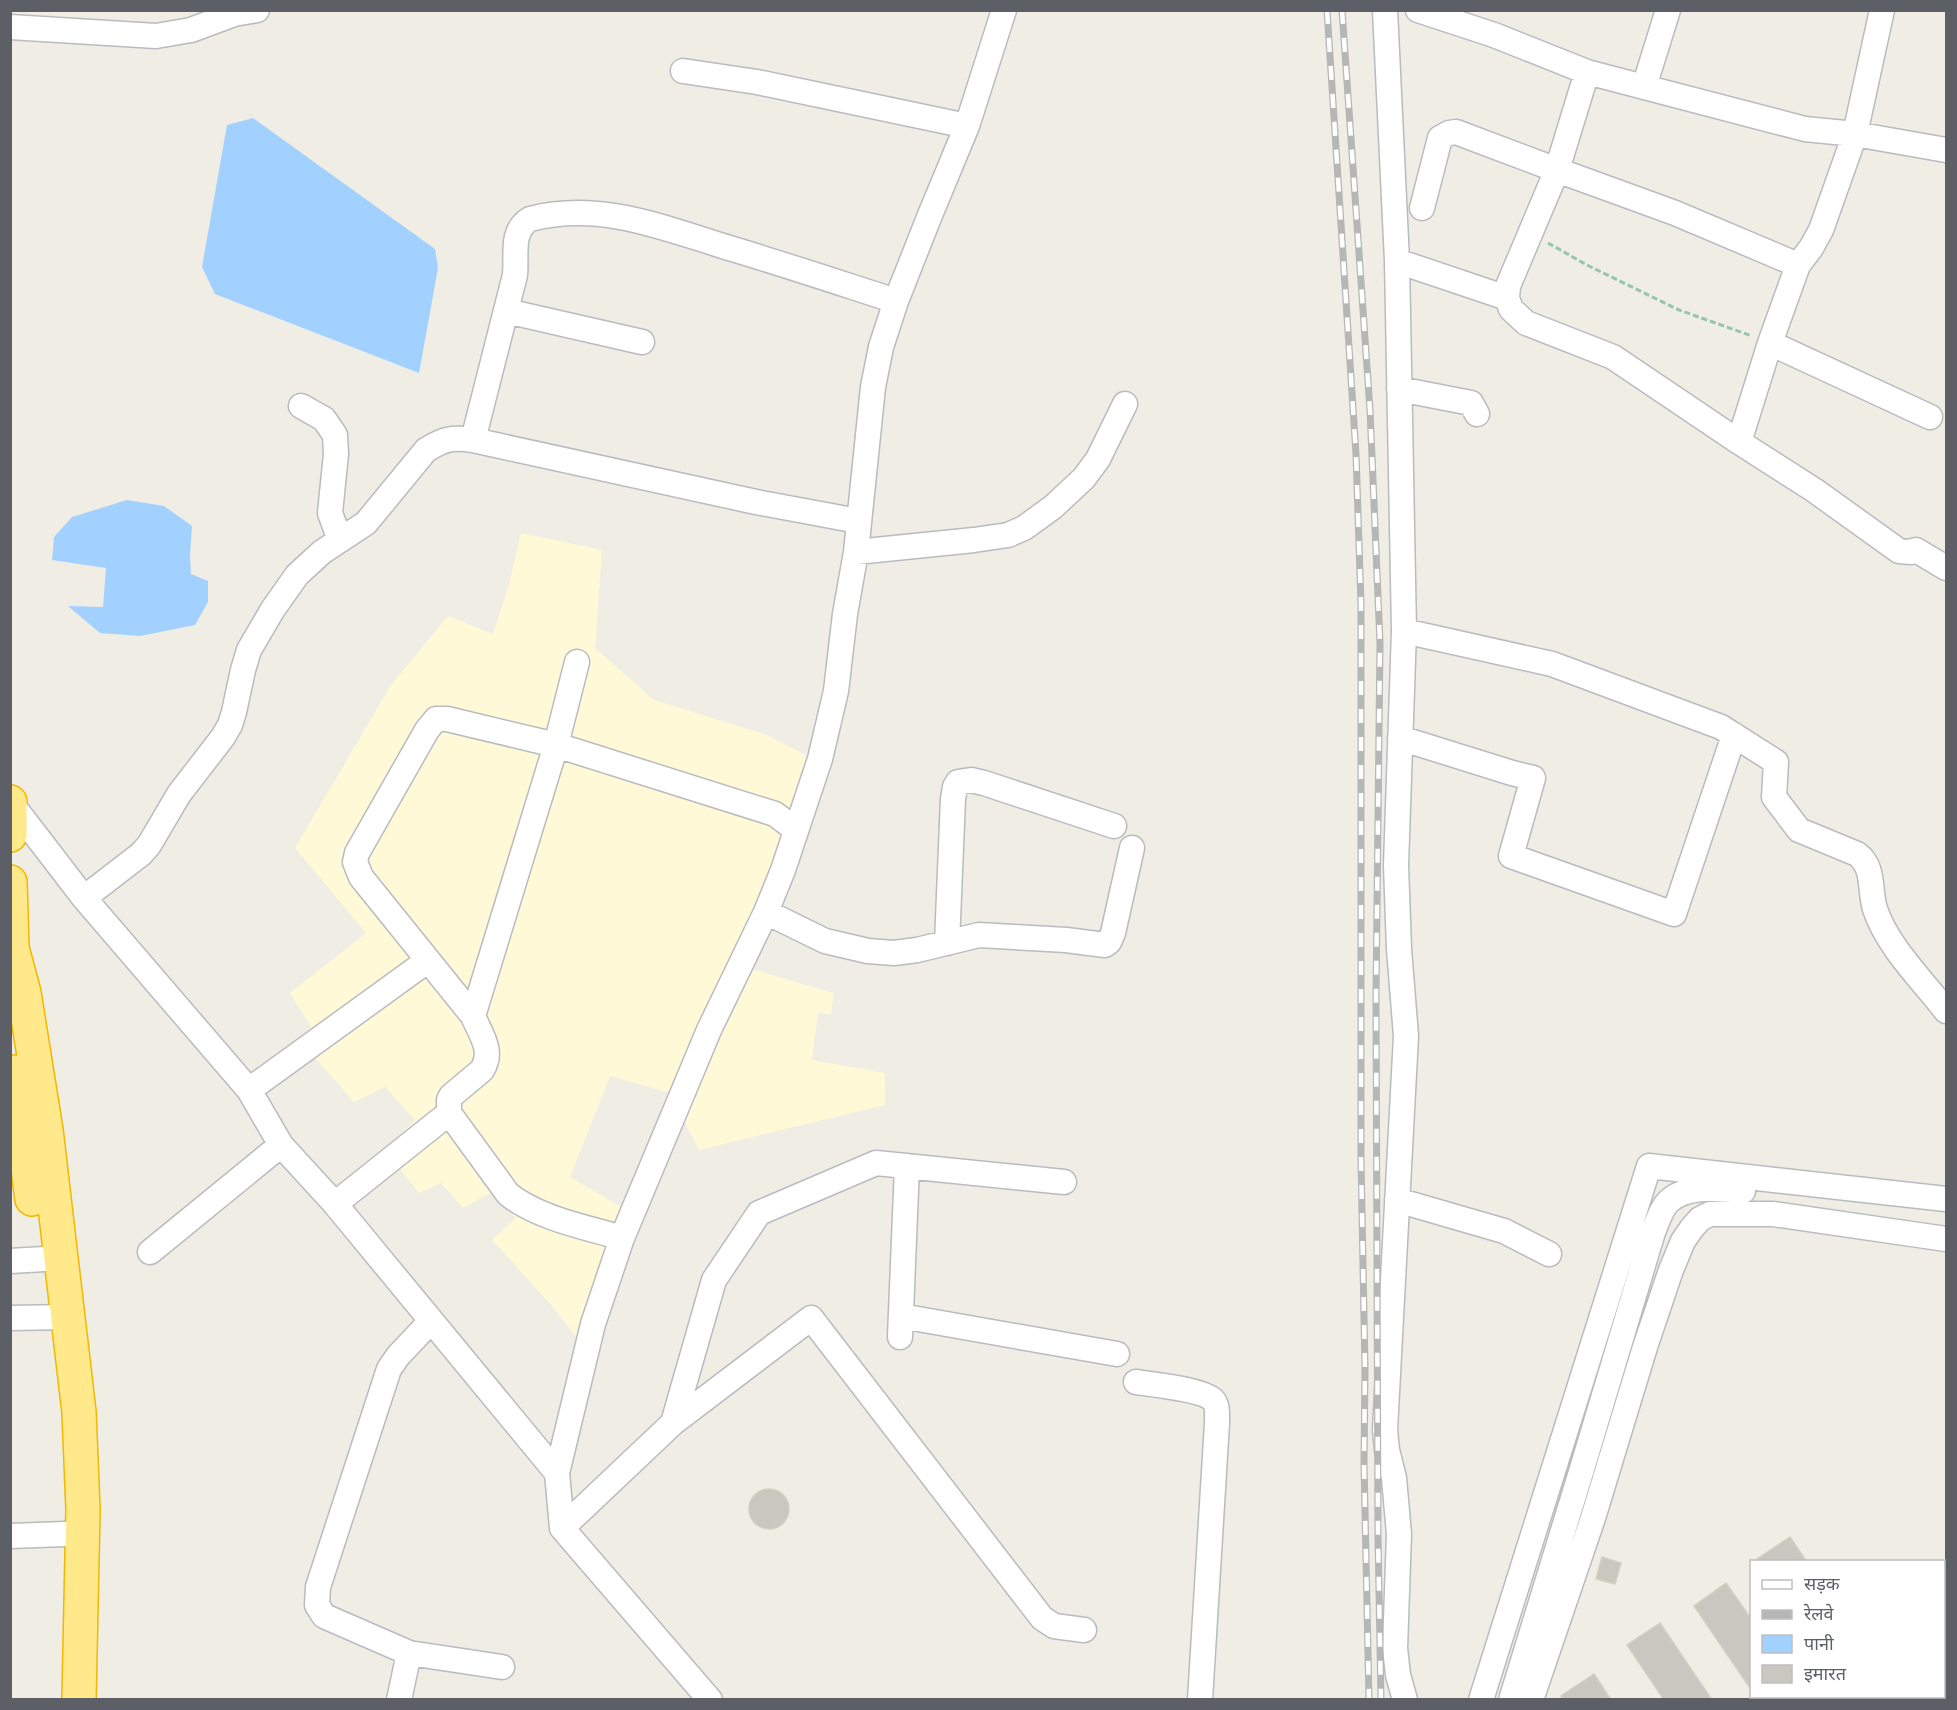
<svg xmlns="http://www.w3.org/2000/svg" width="1957" height="1710" viewBox="0 0 1957 1710" font-family="'DM Sans','Noto Sans Devanagari',sans-serif">
  <style>
    .commercial { fill: #fff9d8 }
    .water { fill: #a3d1ff }
    .building { fill: #cac7c1; stroke: #d4cfc2; stroke-width: 1.5 }
    .lines { fill: none; stroke-linecap: round; stroke-linejoin: round }
    .minor-casing { stroke: #b9bbc0; stroke-width: 27 }
    .highway-casing { stroke: #f2b700; stroke-width: 36 }
    .path { stroke: #97c6a7; stroke-width: 3; stroke-dasharray: 6 3; stroke-linecap: butt }
    .minor { stroke: #fff; stroke-width: 24 }
    .highway { stroke: #ffe98a; stroke-width: 33 }
    .rail-casing { stroke: #b5b6b6; stroke-width: 7 }
    .rail { stroke: #fff; stroke-width: 4.5; stroke-dasharray: 14; stroke-linecap: butt }
  </style>
  <rect width="100%" height="100%" fill="#efede4"/>
  <path class="commercial" d="M 521,533 L 602,550 L 595,648 L 654,700 L 767,735 L 811,758 L 769,895 L 735,964 L 834,993 L 831,1014 L 818,1013 L 812,1060 L 885,1073 L 885,1105 L 699,1150 L 670,1093 L 610,1076 L 570,1177 L 621,1207 L 578,1339 L 552,1306 L 492,1240 L 516,1218 L 491,1193 L 463,1208 L 441,1183 L 419,1193 L 385,1151 L 415,1120 L 385,1087 L 354,1102 L 311,1053 L 321,1043 L 290,993 L 366,933 L 295,848 L 391,685 L 448,616 L 493,634 L 509,584 Z"/>
  <path class="water" d="M 253,118 L 435,249 L 438,268 L 419,373 L 215,294 L 202,267 L 227,125 Z
    M 127,500 L 164,506 L 192,526 L 190,555 L 191,574 L 208,581 L 208,602 L 195,625 L 140,636 L 100,633 L 68,606 L 103,607 L 106,568 L 52,560 L 54,537 L 72,517 Z"/>
  <path class="building" d="M749 1509a20 20 0 1 1 40 0a20 20 0 1 1-40 0Z
    M 1790,1537 L 1807,1562 L 1759,1562 L 1757,1559 Z
    M 1602,1557 L 1621,1563 L 1615,1584 L 1596,1579 Z
    M 1726,1583 L 1752,1620 L 1752,1691 L 1694,1606 Z
    M 1660,1623 L 1712,1700 L 1664,1700 L 1627,1645 Z
    M 1594,1674 L 1611,1700 L 1563,1700 L 1561,1696 Z
    M 1755,1696 L 1803,1696 L 1805,1700 L 1757,1700 Z
    M 1850,1696 L 1898,1696 L 1900,1700 L 1852,1700 Z"/>
  <g class="lines">
    <g class="minor-casing">
      <path id="minor" d="M 1385,10 L 1397,261 L 1404,631 L 1396,865 L 1399,949 L 1406,1036 L 1385,1430 L 1387,1450 L 1394,1478 L 1399,1534 L 1395,1648 L 1398,1675 L 1405,1700
        M 1418,10 L 1494,35 L 1587,72 L 1644,87 L 1805,129 L 1855,134 L 1946,150
        M 1882,10 L 1855,134 L 1821,230 L 1811,248 L 1798,265 L 1770,343 L 1739,442 L 1814,490 L 1899,551 L 1911,552 L 1916,550 L 1946,568
        M 10,27 L 156,36 L 191,30 L 234,14 L 257,10
        M 683,71 L 757,82 L 967,126
        M 1587,72 L 1557,170 L 1675,213 L 1798,265
        M 1644,87 L 1668,10
        M 1422,208 L 1440,138 L 1449,133 L 1456,132 L 1557,170 L 1508,286 L 1507,298 L 1511,309 L 1526,323 L 1613,357 L 1739,442
        M 1397,261 L 1507,298
        M 506,311 L 642,342
        M 1770,343 L 1930,417
        M 1399,389 L 1471,403 L 1477,414
        M 301,406 L 324,419 L 335,435 L 336,454 L 330,513 L 340,540
        M 473,440 L 515,275 C 517,255 510,231 530,219 C 599,201 661,227 726,247 C 783,264 840,283 896,301
        M 856,552 L 974,540 L 1008,535 L 1024,528 L 1053,507 L 1084,478 L 1098,459 L 1125,404
        M 1404,631 L 1552,664 L 1721,727 L 1776,762 L 1774,797 L 1799,830 L 1857,854 C 1875,867 1869,890 1875,909 C 1887,946 1923,981 1946,1011
        M 1400,738 L 1512,773 L 1533,778 L 1511,856 L 1674,914 L 1734,735
        M 11,803 L 84,898 L 249,1090 L 281,1145 L 335,1204 L 557,1473 L 562,1528 L 710,1700
        M 84,898 L 141,854 L 149,845 L 179,794 L 223,737 L 230,725 L 234,712 L 243,670 L 249,650 L 273,609 L 297,575 L 322,552 L 366,523 L 426,450 C 444,439 451,437 473,440 L 756,502 L 858,521
        M 766,912 L 825,941 L 868,951 L 894,953 L 917,950 L 979,935 L 1066,940 L 1105,945 L 1109,942 L 1113,933 L 1132,848
        M 947,943 L 953,799 L 955,787 L 958,782 L 971,780 L 984,783 L 1114,826
        M 473,1016 L 361,877 L 355,862 L 357,853 L 427,730 L 436,719 L 447,719 L 556,745 L 577,662
        M 249,1090 L 427,961
        M 1397,1200 L 1504,1231 L 1549,1254
        M 335,1204 L 449,1113
        M 622,1238 C 586,1227 537,1218 508,1194 L 449,1113 L 449,1100 L 451,1096 L 482,1070 C 494,1051 481,1035 473,1016 L 556,745 L 775,814 L 796,830
        M 150,1252 L 281,1145
        M 10,1261 L 62,1258
        M 901,1316 L 1117,1354
        M 10,1318 L 69,1317
        M 900,1337 L 907,1166
        M 1136,1382 C 1151,1384 1204,1390 1213,1400 C 1218,1405 1217,1416 1217,1423 L 1200,1700
        M 673,1423 L 811,1318 L 1042,1618 L 1054,1626 L 1084,1630
        M 557,1473 L 593,1324 L 622,1238 L 709,1030 L 766,912 L 783,870 L 820,759 L 836,691 L 845,614 L 856,552 L 873,387 L 881,347 L 896,301 L 930,215 L 967,126 L 1004,10
        M 562,1528 L 673,1423 L 714,1280 L 759,1213 L 876,1163 L 1064,1182
        M 10,1536 L 65,1534
        M 409,1653 L 502,1667
        M 399,1700 L 409,1653 L 324,1616 L 317,1605 L 318,1587 L 389,1369 L 398,1356 L 431,1321
        M 1481,1700 L 1649,1166 L 1946,1199
        M 1511,1700 L 1581,1472 L 1653,1232 C 1657,1223 1661,1209 1668,1202 C 1686,1184 1720,1189 1743,1191
        M 1531,1700 L 1593,1518 L 1645,1347 L 1671,1270 L 1683,1241 L 1692,1228 L 1700,1219 L 1710,1214 L 1773,1214 L 1946,1239"/>
    </g>
    <g class="highway-casing">
      <path id="highway" d="M 10,802 L 10,835
        M 10,882 L 12,948 L 10,959
        M 12,948 L 24,993 L 46,1130 L 79,1412 L 83,1509 L 79,1700
        M 15,1072 L 32,1199"/>
    </g>
    <path class="path" d="M 1548,243 L 1587,265 L 1679,310 L 1752,336"/>
    <use href="#minor" class="minor"/>
    <use href="#highway" class="highway"/>
    <g class="rail-casing">
      <path id="rail" d="M 1327,10 L 1356,454 L 1361,604 L 1361,1160 L 1365,1369 L 1364,1463 L 1369,1700
        M 1342,10 L 1370,410 L 1380,643 L 1376,996 L 1378,1536 L 1381,1700"/>
    </g>
    <use href="#rail" class="rail"/>
  </g>
  <rect width="1957" height="1710" fill="none" stroke="#5c5f65" stroke-width="24"/>
  <rect x="1750" y="1560" width="195" height="138" fill="#ffffff" stroke="#bebfc1" stroke-width="1.5"/>
  <rect x="1762" y="1580" width="30" height="9" fill="#ffffff" stroke="#bebfc1" stroke-width="1.5"/>
  <text x="1804" y="1590" font-size="18" fill="#5c5f65">सड़क</text>
  <rect x="1762" y="1610" width="30" height="9" fill="#b5b6b6" stroke="#bebfc1" stroke-width="1.5"/>
  <text x="1804" y="1620" font-size="18" fill="#5c5f65">रेलवे</text>
  <rect x="1762" y="1635" width="30" height="18" fill="#a3d1ff" stroke="#bebfc1" stroke-width="1.5"/>
  <text x="1804" y="1650" font-size="18" fill="#5c5f65">पानी</text>
  <rect x="1762" y="1665" width="30" height="18" fill="#cac7c1" stroke="#bebfc1" stroke-width="1.5"/>
  <text x="1804" y="1680" font-size="18" fill="#5c5f65">इमारत</text>
</svg>
